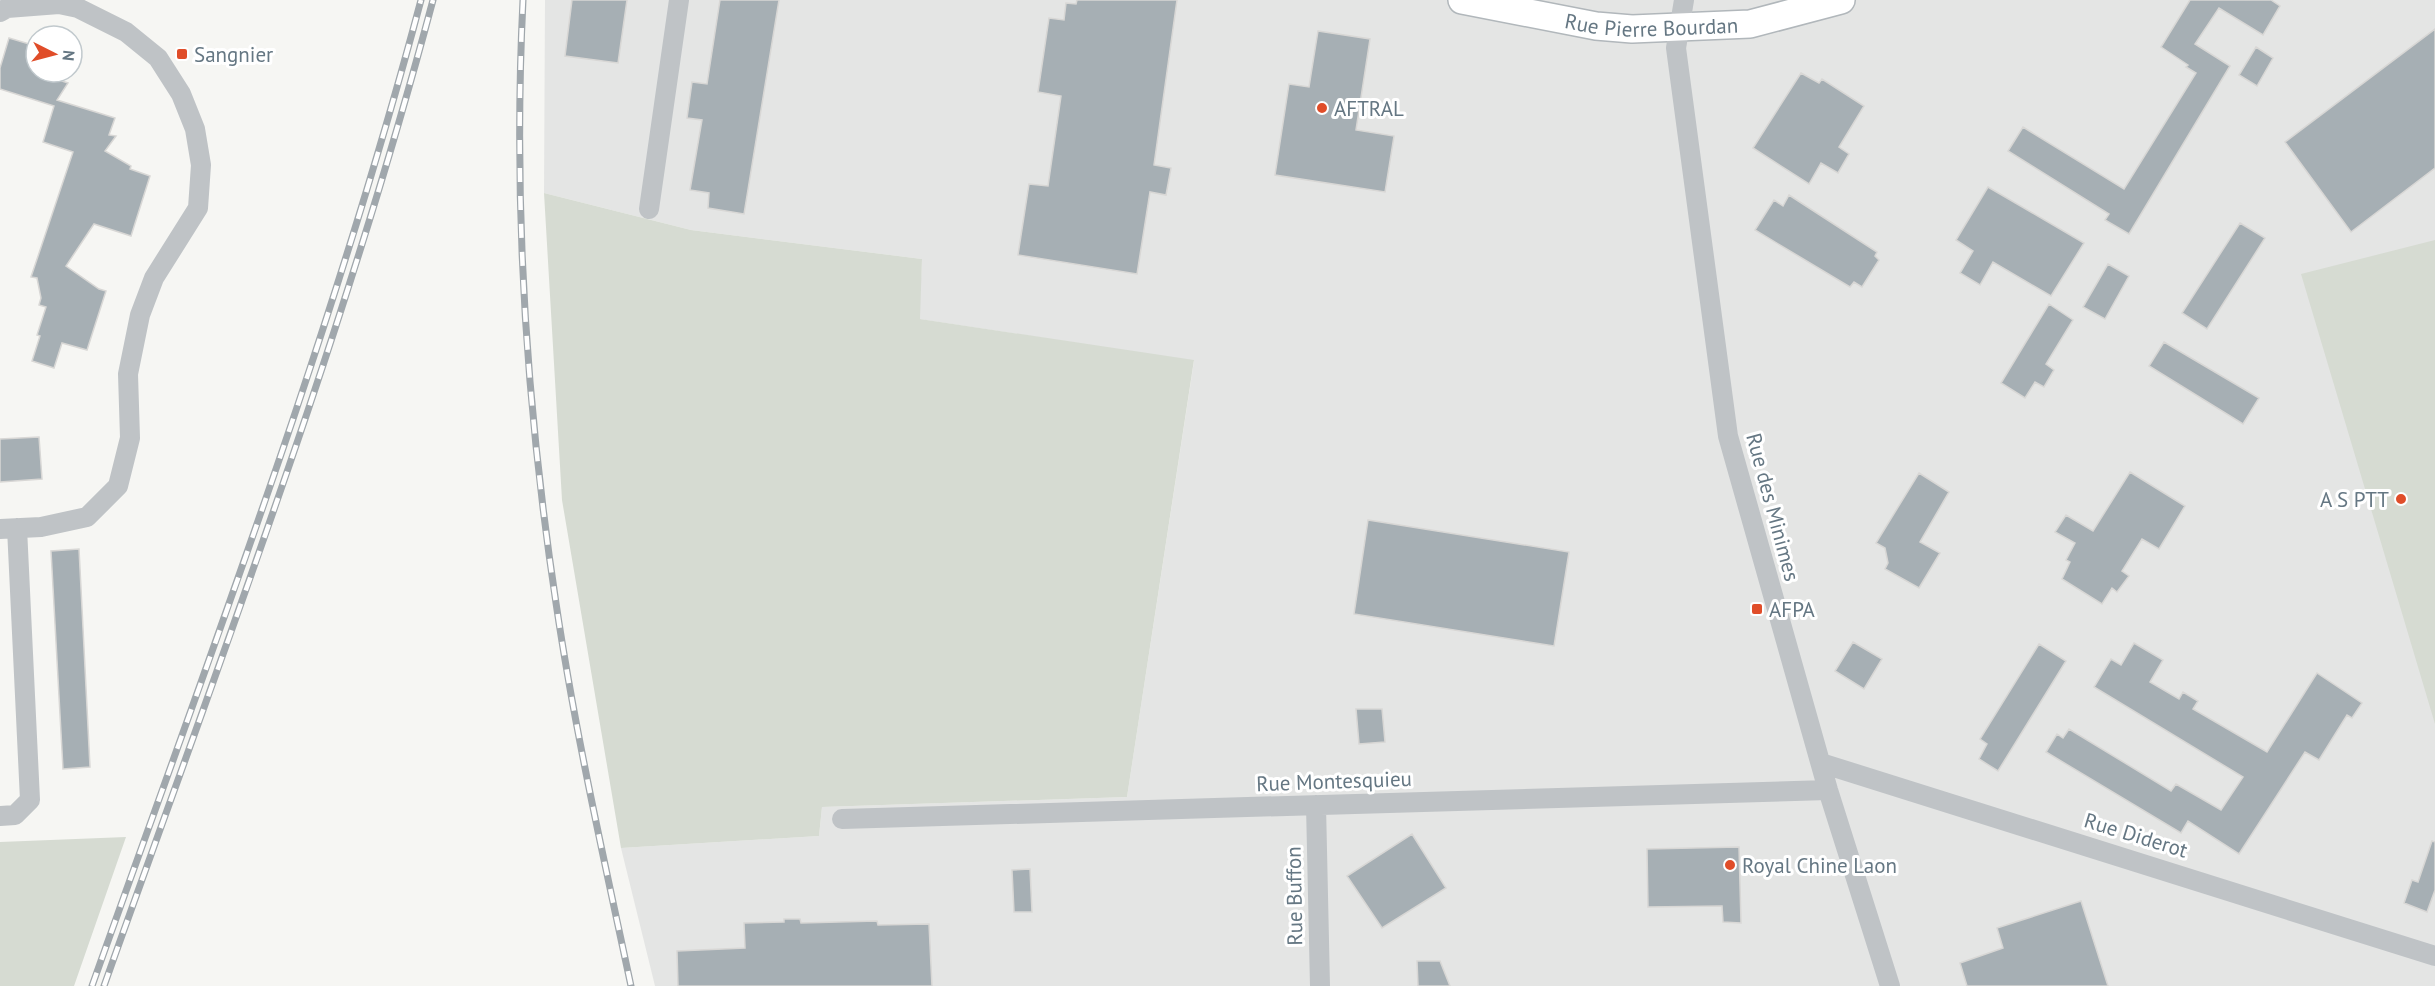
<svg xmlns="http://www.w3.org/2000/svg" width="2435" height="986" viewBox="0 0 2435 986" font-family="'PT Sans',sans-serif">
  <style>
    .built { fill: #e4e5e4 }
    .green { fill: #d6dbd2 }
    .building { fill: #a6afb4; stroke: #d8d7d5; stroke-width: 1.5 }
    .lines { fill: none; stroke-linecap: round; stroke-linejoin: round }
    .secondary-casing { stroke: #b1b7bb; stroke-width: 30 }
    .street { stroke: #bfc3c6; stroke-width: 20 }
    .secondary { stroke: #fff; stroke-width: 27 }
    .rail-casing { stroke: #a0a7ac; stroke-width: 7 }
    .rail { stroke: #fff; stroke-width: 4.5; stroke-dasharray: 14; stroke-linecap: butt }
    .poi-dot { fill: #e04d29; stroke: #fff; stroke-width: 2 }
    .labels { text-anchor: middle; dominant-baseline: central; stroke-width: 6; stroke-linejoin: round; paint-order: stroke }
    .street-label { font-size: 21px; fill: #657783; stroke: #fff }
    .poi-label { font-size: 21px; fill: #657783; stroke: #fff; text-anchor: start }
  </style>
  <rect width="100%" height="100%" fill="#f6f6f3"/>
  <path class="built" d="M 545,0 L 2435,0 L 2435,986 L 655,986 L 621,848 L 819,836 L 822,807 L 1127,797 L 1194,361 L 919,319 L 922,259 L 691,230 L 544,193 Z"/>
  <path class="green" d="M 544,193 L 691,230 L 922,259 L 920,319 L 1194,360 L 1127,797 L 822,807 L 819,836 L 621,848 L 562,500 Z
    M 2435,240 L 2435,724 L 2301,274 Z
    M 126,837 L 74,986 L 0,986 L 0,842 Z"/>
  <path class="building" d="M 572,0 L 627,0 L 618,63 L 565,56 Z
    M 720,0 L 779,0 L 744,214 L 708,208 L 709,193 L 690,190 L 702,120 L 687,118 L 692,82 L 707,84 Z
    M 1077,0 L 1177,0 L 1154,165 L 1171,168 L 1166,195 L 1150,192 L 1137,274 L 1018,255 L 1029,184 L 1048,186 L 1061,96 L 1038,92 L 1049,18 L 1064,20 L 1066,3 L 1076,4 Z
    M 2190,0 L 2271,0 L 2280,6 L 2263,35 L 2219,8 L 2195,44 L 2230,66 L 2129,234 L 2105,220 L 2109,214 L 2008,151 L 2023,127 L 2124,189 L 2196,73 L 2186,67 L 2188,65 L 2161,47 Z
    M 2435,29 L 2435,168 L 2351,232 L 2285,142 Z
    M 1318,31 L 1370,39 L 1356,130 L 1394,136 L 1385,192 L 1275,175 L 1289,84 L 1309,87 Z
    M 9,38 L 36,46 L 36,72 L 65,72 L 62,81 L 68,83 L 57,100 L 115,118 L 109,135 L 116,136 L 105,151 L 131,166 L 130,169 L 150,176 L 131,236 L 94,224 L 66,266 L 99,289 L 106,291 L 87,350 L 62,343 L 54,368 L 32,361 L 40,336 L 37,335 L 46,307 L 39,305 L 41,298 L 37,278 L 31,277 L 73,152 L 43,142 L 54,106 L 0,89 L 0,68 Z
    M 2256,47 L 2273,58 L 2257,86 L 2239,75 Z
    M 1801,73 L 1819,83 L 1822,79 L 1864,106 L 1839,147 L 1849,154 L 1838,173 L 1821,163 L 1809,184 L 1753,148 Z
    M 1988,187 L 2084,243 L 2051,296 L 1993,262 L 1980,285 L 1960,273 L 1973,251 L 1956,240 Z
    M 1789,195 L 1877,252 L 1875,256 L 1879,260 L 1862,287 L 1854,282 L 1850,287 L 1755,230 L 1774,200 L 1783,206 Z
    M 2240,223 L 2265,238 L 2207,329 L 2182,313 Z
    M 2108,264 L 2129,276 L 2105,319 L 2083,307 Z
    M 2049,304 L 2073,320 L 2046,364 L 2054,370 L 2044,387 L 2035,382 L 2025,398 L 2001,383 Z
    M 2164,342 L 2259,398 L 2243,424 L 2149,366 Z
    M 39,437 L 42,479 L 0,482 L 0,439 Z
    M 2130,472 L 2185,506 L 2159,549 L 2142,539 L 2122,571 L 2129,576 L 2117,592 L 2112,588 L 2102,604 L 2062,579 L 2070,562 L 2066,560 L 2075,543 L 2055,532 L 2066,515 L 2093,531 Z
    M 1919,473 L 1949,492 L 1920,542 L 1940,553 L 1919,588 L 1885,569 L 1888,563 L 1885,548 L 1876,543 Z
    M 1368,520 L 1569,552 L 1554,646 L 1354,614 Z
    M 79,549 L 90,767 L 63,769 L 51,551 Z
    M 1853,642 L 1882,659 L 1864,689 L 1835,671 Z
    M 2134,643 L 2163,660 L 2150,682 L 2179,699 L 2183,692 L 2198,701 L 2193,709 L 2267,752 L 2317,673 L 2362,703 L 2352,718 L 2347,715 L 2319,760 L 2305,752 L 2239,854 L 2188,821 L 2181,833 L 2046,752 L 2057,734 L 2063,738 L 2069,729 L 2171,791 L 2176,784 L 2221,810 L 2243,777 L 2094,687 L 2111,659 L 2121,665 Z
    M 2039,644 L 2066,661 L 1998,771 L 1979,759 L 1987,744 L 1980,739 Z
    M 1356,709 L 1382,709 L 1385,742 L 1359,744 Z
    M 1412,834 L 1446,888 L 1382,928 L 1347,876 Z
    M 2432,841 L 2435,842 L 2435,890 L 2427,912 L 2404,903 L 2412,880 L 2418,882 Z
    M 1739,847 L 1741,923 L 1723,922 L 1722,906 L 1648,907 L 1647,849 Z
    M 1030,869 L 1032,912 L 1014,912 L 1012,870 Z
    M 2081,901 L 2108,986 L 1967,986 L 1960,963 L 2003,948 L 1997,928 Z
    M 784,919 L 800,919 L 801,923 L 877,921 L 878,925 L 929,924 L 932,986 L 678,986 L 677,951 L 745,948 L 744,923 L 784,922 Z
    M 1417,961 L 1440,961 L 1450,986 L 1418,986 Z"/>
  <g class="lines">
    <g class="secondary-casing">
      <g id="secondary">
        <path id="s1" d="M 1462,0 L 1596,26 L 1632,29 L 1750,24 L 1841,0"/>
      </g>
    </g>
    <path class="street" d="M 1684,0 L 1676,48 L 1728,436 L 1828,790 L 1890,986
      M 0,12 L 7,8 L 59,4 L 78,8 L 126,32 L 158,58 L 181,94 L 195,129 L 201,165 L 198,208 L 154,278 L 140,315 L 128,374 L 130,438 L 118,486 L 87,517 L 41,527 L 0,529
      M 649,209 L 679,0
      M 1821,763 L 2435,956
      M 1316,805 L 1320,986
      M 0,816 L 15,815 L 30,800 L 17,528
      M 842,819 L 1828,790"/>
    <use href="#secondary" class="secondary"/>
    <g class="rail-casing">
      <path id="rail" d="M 523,0 C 513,201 526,404 556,603 C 575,732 604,859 631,986
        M 92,986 C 208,660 332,335 421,0
        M 104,986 C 220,660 344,335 433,0"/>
    </g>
    <use href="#rail" class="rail"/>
  </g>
  <g class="poi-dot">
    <rect x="176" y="48" width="12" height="12" rx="3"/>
    <circle cx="1322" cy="108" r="6"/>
    <circle cx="2401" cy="499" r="6"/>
    <rect x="1751" y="603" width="12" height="12" rx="3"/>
    <circle cx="1730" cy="865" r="6"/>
  </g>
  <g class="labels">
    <g class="street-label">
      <text stroke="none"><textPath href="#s1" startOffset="192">Rue Pierre Bourdan</textPath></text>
      <text transform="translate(1773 507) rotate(75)">Rue des Minimes</text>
      <text transform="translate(1334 781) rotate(-2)">Rue Montesquieu</text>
      <text transform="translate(2136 835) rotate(17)">Rue Diderot</text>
      <text transform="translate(1294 896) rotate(-91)">Rue Buffon</text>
    </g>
    <g class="poi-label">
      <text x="194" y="54">Sangnier</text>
      <text x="1334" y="108">AFTRAL</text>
      <text x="2389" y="499" text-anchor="end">A S PTT</text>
      <text x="1769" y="609">AFPA</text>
      <text x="1742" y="865">Royal Chine Laon</text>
    </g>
  </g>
  <g transform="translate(54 54) rotate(96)"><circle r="28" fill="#ffffff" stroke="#c1c9cd" stroke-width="1.5"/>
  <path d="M0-4.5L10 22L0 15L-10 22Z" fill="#e04d29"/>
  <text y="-9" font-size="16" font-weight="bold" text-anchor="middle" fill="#657783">N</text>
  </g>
</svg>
